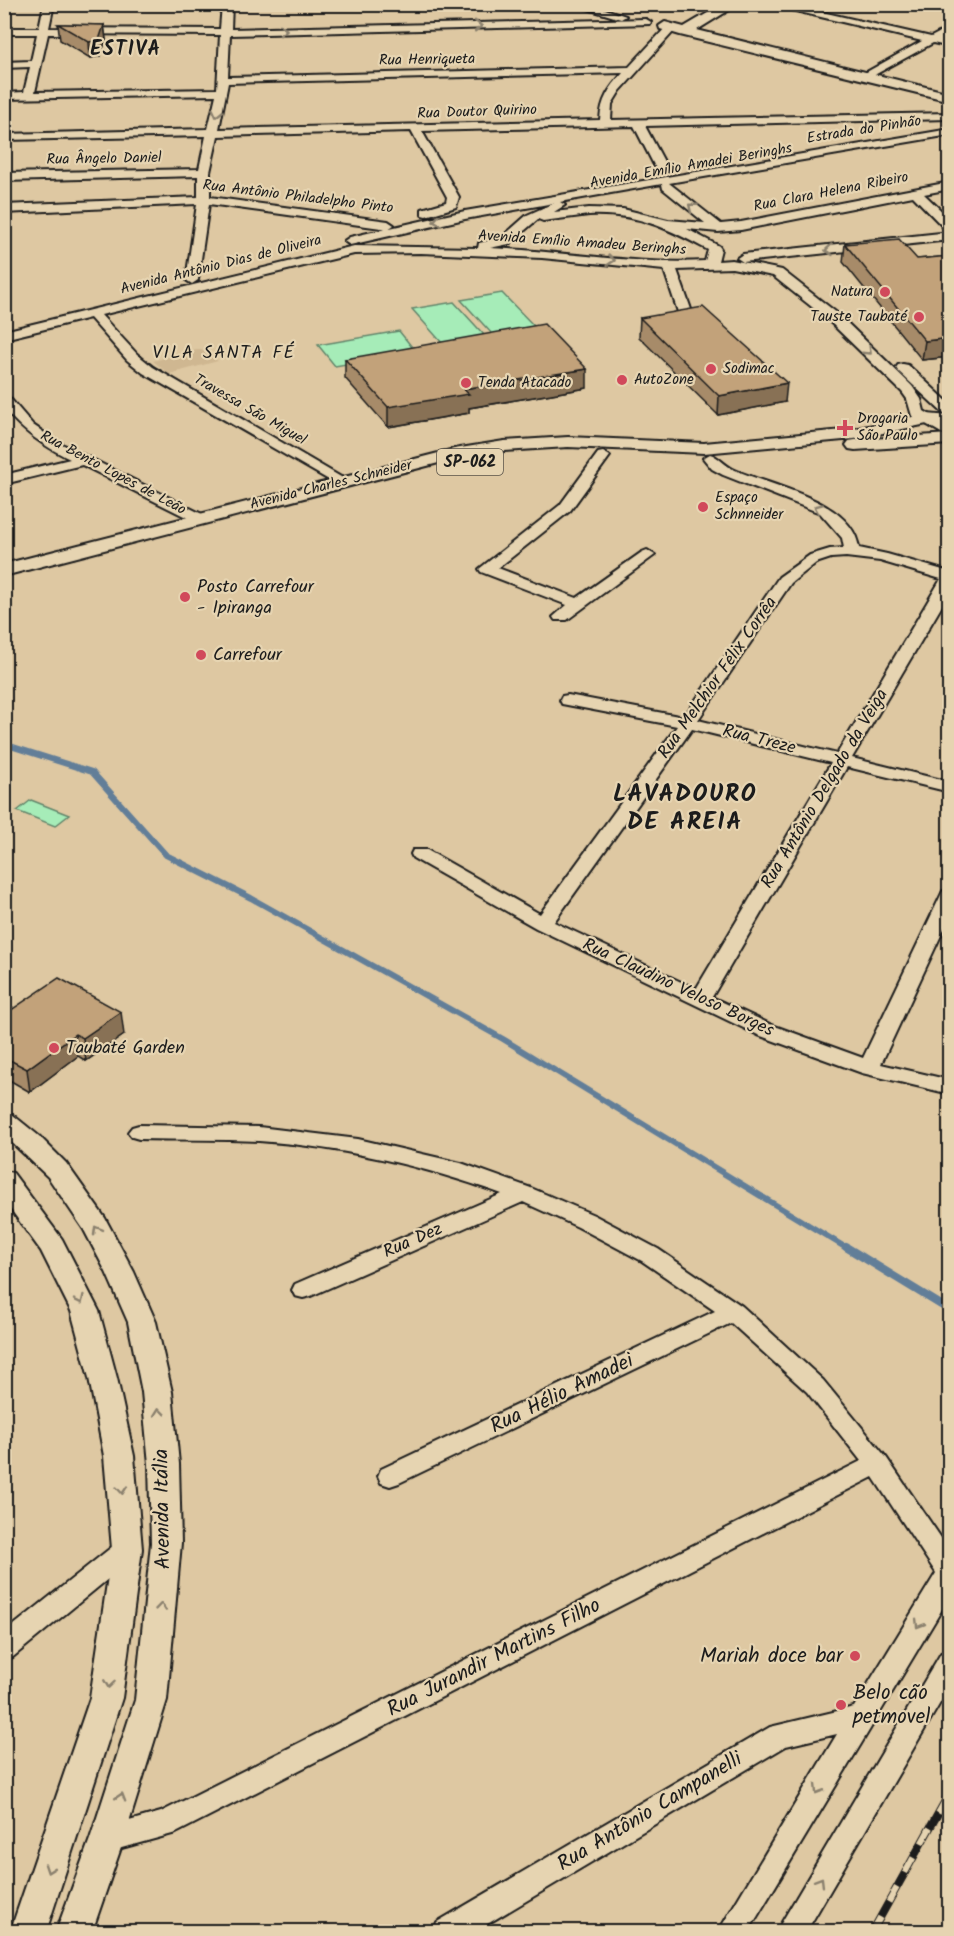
<svg xmlns="http://www.w3.org/2000/svg" width="954" height="1936" viewBox="0 0 954 1936" font-family="Kalam,sans-serif">
  <style>
    .built { fill: #cfb791 }
    .green { fill: #a6ecb8; stroke: #61846a; stroke-width: 1.5 }
    .lines { fill: none; stroke-linecap: round; stroke-linejoin: round }
    .stream-far1 { stroke: #627e98; stroke-width: 6 }
    .stream { stroke: #627e98; stroke-width: 8 }
    .minor-casing { stroke: #1c1c1c; stroke-width: 4 }
    .major-casing { stroke: #1c1c1c; stroke-width: 4 }
    .minor { fill: #e6d4b1; fill-rule: evenodd }
    .major { fill: #e6d4b1; fill-rule: evenodd }
    .rail-casing { stroke: #1c1c1c; stroke-width: 8 }
    .rail { stroke: #e6d4b1; stroke-width: 6; stroke-dasharray: 17; stroke-linecap: butt }
    .wall { fill: #a78b69; stroke: #1c1c1c; stroke-width: 1.5 }
    .shaded-wall { fill: #887155; stroke: #1c1c1c; stroke-width: 1.5 }
    .building { fill: #c2a27a; stroke: #1c1c1c; stroke-width: 1.5 }
    .oneway { stroke: #8b816e }
    .poi-dot { fill: #d1495b; stroke: #e6d4b1; stroke-width: 2 }
    .labels { text-anchor: middle; dominant-baseline: central; stroke-width: 4.5; stroke-linejoin: round; paint-order: stroke }
    .far-street-label { font-size: 15px; fill: #1c1c1c; stroke: #e6d4b1 }
    .far-poi-label { font-size: 15px; fill: #1c1c1c; stroke: #e6d4b1; text-anchor: start }
    .shield { fill: #e6d4b1; stroke: #595349; stroke-width: 1.5 }
    .shield-label { font-size: 16px; font-weight: bold; fill: #1c1c1c }
    .far-quarter-label { font-size: 18px; letter-spacing: 1.5px; fill: #1c1c1c; stroke: #e6d4b1 }
    .poi-label { font-size: 18px; fill: #1c1c1c; stroke: #e6d4b1; text-anchor: start }
    .street-label { font-size: 18px; fill: #1c1c1c; stroke: #e6d4b1 }
    .far-district-label { font-size: 20px; font-weight: bold; letter-spacing: 1.5px; fill: #1c1c1c; stroke: #e6d4b1 }
    .near-street-label { font-size: 21px; fill: #1c1c1c; stroke: #e6d4b1 }
    .near-poi-label { font-size: 21px; fill: #1c1c1c; stroke: #e6d4b1; text-anchor: end }
    .district-label { font-size: 24px; font-weight: bold; letter-spacing: 1.5px; fill: #1c1c1c; stroke: #e6d4b1 }
  </style>
  <rect width="100%" height="100%" fill="#dec8a2"/>
  <filter id="ink" filterUnits="userSpaceOnUse"><feTurbulence type="fractalNoise" baseFrequency=".0167" numOctaves="2"/><feDisplacementMap in="SourceGraphic" scale="12" xChannelSelector="R" yChannelSelector="G"/><feConvolveMatrix kernelMatrix="1 2 1 2 8 2 1 2 1" color-interpolation-filters="sRGB"/></filter>
  <g filter="url(#ink)">
    <path class="built" d="M 200,349 L 218,361 L 169,374 L 153,361 Z"/>
    <path class="green" d="M 502,293 L 535,327 L 493,335 L 461,300 Z
      M 454,302 L 486,337 L 443,344 L 412,309 Z
      M 399,331 L 416,352 L 335,366 L 318,345 Z
      M 31,800 L 69,815 L 55,826 L 17,811 Z"/>
    <g class="lines">
      <path class="stream-far1" d="M 4,744 L 92,772 L 166,855 L 251,898 L 503,1039 L 848,1249"/>
      <path class="stream" d="M 846,1247 L 946,1308"/>
      <g class="minor-casing">
        <path id="minor" d="M 44,4 L 54,4 L 49,28 L 220,29 L 222,4 L 232,4 L 231,29 L 646,19 L 651,22 L 650,24 L 230,35 L 228,77 L 629,67 L 667,26 L 675,26 L 675,30 L 620,91 L 612,104 L 611,120 L 950,113 L 950,119 L 645,126 L 668,169 L 662,173 L 656,169 L 634,126 L 422,131 L 459,197 L 456,207 L 426,216 L 422,215 L 422,209 L 446,202 L 447,197 L 411,131 L 218,136 L 210,172 L 210,197 L 388,221 L 394,225 L 388,229 L 209,204 L 198,280 L 192,284 L 186,280 L 197,204 L 4,213 L 4,205 L 198,197 L 198,176 L 4,181 L 4,173 L 199,169 L 206,136 L 4,140 L 4,134 L 208,129 L 216,95 L 4,99 L 4,93 L 24,92 L 30,67 L 4,68 L 4,62 L 31,61 L 37,34 L 4,34 L 4,28 L 39,28 ZM 48,34 L 220,35 L 217,89 L 35,92 ZM 623,73 C 609,88 601,100 600,120 L 219,129 L 228,83 Z
          M 571,4 L 590,4 L 626,16 L 621,19 Z
          M 766,4 L 787,4 L 931,37 L 950,27 L 950,35 L 942,39 L 950,41 L 950,47 L 933,43 L 867,79 L 863,78 L 863,74 L 922,41 Z
          M 950,129 L 950,135 L 669,183 L 721,224 L 741,222 L 950,182 L 950,189 L 924,194 L 950,219 L 950,231 L 946,230 L 913,196 L 741,230 L 718,232 L 687,229 L 719,246 L 721,249 L 718,261 L 732,260 L 782,270 L 837,313 L 912,386 L 921,399 L 924,411 L 950,427 L 950,438 L 912,416 L 907,399 L 902,392 L 827,319 L 773,276 L 732,268 L 677,270 L 692,312 L 685,316 L 678,312 L 664,270 L 542,258 L 421,253 L 354,254 L 101,315 L 137,354 L 153,367 L 346,480 L 348,483 L 341,487 L 143,373 L 127,360 L 90,318 L 4,339 L 4,331 L 354,246 L 478,248 L 479,243 L 501,238 L 527,215 L 554,203 L 465,219 L 350,245 L 344,241 L 350,237 L 465,211 ZM 662,184 L 663,189 L 705,223 L 668,220 L 623,209 L 589,208 L 554,212 L 565,205 L 560,202 ZM 589,215 C 637,213 667,228 708,250 L 705,261 C 634,265 562,251 490,248 L 509,244 L 538,219 L 543,221 Z
          M 950,232 L 950,240 L 743,262 L 737,258 L 743,254 Z
          M 903,364 L 908,365 L 950,404 L 950,416 L 945,415 L 898,371 L 896,368 L 898,365 Z
          M 4,396 L 9,397 L 33,425 L 58,442 L 204,515 L 207,518 L 204,521 L 194,521 L 82,465 L 4,484 L 4,475 L 70,459 C 42,445 25,433 4,409 Z
          M 603,452 L 610,456 L 570,511 L 498,568 L 577,598 L 642,552 L 647,550 L 655,555 L 567,620 L 555,620 L 553,617 L 567,605 L 481,572 L 479,569 L 560,505 L 598,453 Z
          M 710,454 C 718,456 724,465 733,469 C 771,487 852,499 859,548 L 887,554 L 950,572 L 950,592 L 852,758 L 950,782 L 950,792 L 847,767 L 712,997 L 772,1025 L 863,1058 L 941,895 L 943,891 L 950,889 L 950,916 L 881,1064 L 950,1080 L 950,1094 L 862,1073 L 758,1035 L 536,928 L 413,858 L 411,854 L 413,850 L 427,850 L 540,914 L 677,726 L 562,704 L 560,700 L 562,696 L 568,695 L 684,717 L 779,577 L 810,555 L 830,549 L 844,548 L 842,538 L 820,513 L 723,475 L 712,469 L 703,458 ZM 846,557 L 880,561 L 941,579 L 837,754 L 698,720 L 791,583 L 816,563 L 831,558 ZM 692,729 L 831,763 L 696,989 L 554,922 Z
          M 139,1125 L 259,1127 L 358,1139 L 461,1163 L 531,1188 L 594,1215 L 658,1249 L 742,1306 L 823,1380 L 886,1457 L 950,1551 L 950,1596 L 748,1932 L 718,1932 L 837,1734 L 786,1746 L 474,1932 L 433,1932 L 437,1922 L 770,1727 L 854,1707 L 936,1573 L 873,1477 L 176,1833 L 118,1849 L 115,1856 L 105,1860 L 95,1856 L 91,1847 L 97,1830 L 161,1812 L 861,1461 L 807,1392 L 731,1323 L 399,1483 L 390,1486 L 381,1483 L 378,1476 L 381,1469 L 715,1311 L 642,1261 L 578,1227 L 523,1202 L 311,1296 L 303,1298 L 295,1296 L 292,1290 L 295,1284 L 502,1194 C 424,1166 342,1147 259,1141 C 219,1139 179,1140 139,1139 L 132,1137 L 128,1132 L 132,1127 Z
          M 127,1539 L 136,1542 L 140,1549 L 136,1556 L 13,1657 L 4,1660 L 4,1633 L 118,1542 Z
          M 950,1650 L 950,1686 L 806,1932 L 776,1932 L 941,1653 Z"/>
      </g>
      <g class="major-casing">
        <path id="major" d="M 723,4 L 739,4 L 697,30 L 950,93 L 950,101 L 680,35 L 660,29 L 659,26 L 665,22 L 684,27 Z
          M 927,414 L 950,416 L 950,426 L 927,424 L 854,439 L 704,453 L 568,447 L 504,451 L 454,459 L 4,576 L 4,564 L 454,449 L 504,441 L 568,437 L 704,443 L 854,429 Z
          M 950,434 L 950,444 L 855,450 L 849,449 L 846,445 L 849,441 L 855,440 Z
          M 4,1112 L 13,1115 L 39,1136 L 66,1163 L 105,1218 L 134,1272 L 156,1322 L 172,1392 L 179,1464 L 181,1543 L 167,1700 L 124,1839 L 92,1932 L 56,1932 L 90,1839 L 135,1700 L 151,1543 L 149,1464 L 142,1392 L 128,1322 L 106,1272 L 84,1230 L 48,1177 L 4,1135 Z
          M 4,1171 L 13,1173 L 62,1239 L 99,1311 L 117,1378 L 134,1456 L 142,1549 L 122,1698 L 46,1932 L 10,1932 L 90,1698 L 112,1549 L 104,1456 L 89,1378 L 71,1311 L 41,1251 L 4,1200 Z"/>
      </g>
      <use href="#minor" class="minor"/>
      <use href="#major" class="major"/>
      <g class="rail-casing">
        <path id="rail" d="M 872,1932 L 950,1792"/>
      </g>
      <use href="#rail" class="rail"/>
    </g>
    <path class="wall" d="M 58,24 L 104,25 L 106,40 L 100,56 L 90,58 L 60,40 Z
      M 845,244 L 917,259 L 950,256 L 950,357 L 922,360 L 843,262 Z
      M 640,318 L 785,402 L 718,415 L 639,337 Z
      M 345,359 L 587,388 L 469,408 L 469,413 L 388,427 L 345,378 Z
      M 4,1015 L 124,1035 L 86,1061 L 78,1056 L 30,1092 L 4,1077 Z"/>
    <path class="shaded-wall" d="M 104,25 L 106,40 L 100,56 L 90,58 L 89,42 Z
      M 950,338 L 950,357 L 922,360 L 925,341 Z
      M 587,369 L 587,388 L 469,408 L 469,413 L 388,427 L 388,407 L 463,389 Z
      M 787,383 L 785,402 L 718,415 L 719,396 Z
      M 121,1012 L 124,1035 L 86,1061 L 83,1038 Z
      M 75,1034 L 78,1056 L 30,1092 L 27,1069 Z"/>
    <path class="building" d="M 58,24 L 64,24 L 104,25 L 99,40 L 89,42 Z
      M 899,239 L 917,259 L 950,256 L 950,338 L 925,341 L 845,244 Z
      M 703,307 L 787,383 L 719,396 L 640,318 Z
      M 544,324 L 587,369 L 463,389 L 469,394 L 388,407 L 345,359 Z
      M 59,978 L 121,1012 L 83,1038 L 75,1034 L 27,1069 L 4,1057 L 4,1015 Z"/>
    <defs><path id="oneway-chevron" d="M-2-3.5L2.5 0L-2 3.5" fill="none" stroke-width="1.6" stroke-linecap="round" stroke-linejoin="round" transform="scale(1.5)"/></defs>
    <g class="oneway">
      <use href="#oneway-chevron" transform="translate(478 26) rotate(-1)"/>
      <use href="#oneway-chevron" transform="translate(283 30) rotate(-1)"/>
      <use href="#oneway-chevron" transform="translate(217 113) rotate(103)"/>
      <use href="#oneway-chevron" transform="translate(692 207) rotate(-141)"/>
      <use href="#oneway-chevron" transform="translate(437 221) rotate(168)"/>
      <use href="#oneway-chevron" transform="translate(829 250) rotate(174)"/>
      <use href="#oneway-chevron" transform="translate(611 260) rotate(6)"/>
      <use href="#oneway-chevron" transform="translate(868 351) rotate(44)"/>
      <use href="#oneway-chevron" transform="translate(818 508) rotate(-156)"/>
      <use href="#oneway-chevron" transform="translate(97 1230) rotate(-120)"/>
      <use href="#oneway-chevron" transform="translate(80 1300) rotate(64)"/>
      <use href="#oneway-chevron" transform="translate(159 1412) rotate(-96)"/>
      <use href="#oneway-chevron" transform="translate(122 1490) rotate(85)"/>
      <use href="#oneway-chevron" transform="translate(161 1607) rotate(-84)"/>
      <use href="#oneway-chevron" transform="translate(919 1624) rotate(121)"/>
      <use href="#oneway-chevron" transform="translate(109 1684) rotate(98)"/>
      <use href="#oneway-chevron" transform="translate(818 1790) rotate(121)"/>
      <use href="#oneway-chevron" transform="translate(121 1797) rotate(-73)"/>
      <use href="#oneway-chevron" transform="translate(49 1869) rotate(109)"/>
      <use href="#oneway-chevron" transform="translate(820 1881) rotate(-59)"/>
    </g>
  </g>
  <g class="poi-dot">
    <circle cx="885" cy="292" r="6"/>
    <circle cx="919" cy="317" r="6"/>
    <circle cx="711" cy="369" r="6"/>
    <circle cx="622" cy="380" r="6"/>
    <circle cx="466" cy="383" r="6"/>
    <path d="M842 419h6v6h6v6h-6v6h-6v-6h-6v-6h6z"/>
    <circle cx="703" cy="507" r="6"/>
    <circle cx="185" cy="597" r="6"/>
    <circle cx="201" cy="655" r="6"/>
    <circle cx="54" cy="1048" r="6"/>
    <circle cx="855" cy="1656" r="6"/>
    <circle cx="841" cy="1705" r="6"/>
  </g>
  <g class="labels">
    <g class="far-street-label">
      <text transform="translate(427 60) rotate(-1)">Rua Henriqueta</text>
      <text transform="translate(477 112) rotate(-2)">Rua Doutor Quirino</text>
      <text transform="translate(864 130) rotate(-9)">Estrada do Pinhão</text>
      <text transform="translate(104 159) rotate(-1)">Rua Ângelo Daniel</text>
      <text transform="translate(691 166) rotate(-10)">Avenida Emílio Amadei Beringhs</text>
      <text transform="translate(831 192) rotate(-11)">Rua Clara Helena Ribeiro</text>
      <text transform="translate(298 197) rotate(7)">Rua Antônio Philadelpho Pinto</text>
      <text transform="translate(582 243) rotate(4)">Avenida Emílio Amadeu Beringhs</text>
      <text transform="translate(221 265) rotate(-14)">Avenida Antônio Dias de Oliveira</text>
      <text transform="translate(250 410) rotate(30)">Travessa São Miguel</text>
      <text transform="translate(113 473) rotate(28)">Rua Bento Lopes de Leão</text>
      <text transform="translate(331 485) rotate(-14)">Avenida Charles Schneider</text>
    </g>
    <g class="far-poi-label">
      <text x="873" y="292" text-anchor="end">Natura</text>
      <text x="907" y="317" text-anchor="end">Tauste Taubaté</text>
      <text x="723" y="369">Sodimac</text>
      <text x="634" y="380">AutoZone</text>
      <text x="478" y="383">Tenda Atacado</text>
      <text x="857" y="419">Drogaria<tspan x="857" dy="17">São Paulo</tspan></text>
      <text x="715" y="498">Espaço<tspan x="715" dy="17">Schnneider</tspan></text>
    </g>
    <rect class="shield" x="437" y="449" width="66" height="26" rx="4.5"/>
    <g class="shield-label">
      <text x="470" y="462">SP-062</text>
    </g>
    <g class="far-quarter-label">
      <text x="224" y="353">VILA SANTA FÉ</text>
    </g>
    <g class="poi-label">
      <text x="197" y="587">Posto Carrefour<tspan x="197" dy="21">- Ipiranga</tspan></text>
      <text x="213" y="655">Carrefour</text>
      <text x="66" y="1048">Taubaté Garden</text>
    </g>
    <g class="street-label">
      <text transform="translate(718 678) rotate(-55)">Rua Melchior Félix Corrêa</text>
      <text transform="translate(759 740) rotate(14)">Rua Treze</text>
      <text transform="translate(825 789) rotate(-59)">Rua Antônio Delgado da Veiga</text>
      <text transform="translate(678 988) rotate(25)">Rua Claudino Veloso Borges</text>
      <text transform="translate(413 1241) rotate(-24)">Rua Dez</text>
    </g>
    <g class="far-district-label">
      <text x="126" y="50">ESTIVA</text>
    </g>
    <g class="near-street-label">
      <text transform="translate(562 1394) rotate(-26)">Rua Hélio Amadei</text>
      <text transform="translate(163 1509) rotate(-91)">Avenida Itália</text>
      <text transform="translate(494 1658) rotate(-27)">Rua Jurandir Martins Filho</text>
      <text transform="translate(650 1812) rotate(-31)">Rua Antônio Campanelli</text>
    </g>
    <g class="near-poi-label">
      <text x="843" y="1656">Mariah doce bar</text>
      <text x="853" y="1693" text-anchor="start">Belo cão<tspan x="853" dy="24">petmovel</tspan></text>
    </g>
    <g class="district-label">
      <text x="685" y="794">LAVADOURO<tspan x="685" dy="28">DE AREIA</tspan></text>
    </g>
  </g>
  <rect width="954" height="1936" fill="none" stroke="#e6d4b1" stroke-width="24"/>
  <rect x="12" y="12" width="930" height="1912" fill="none" stroke="#1c1c1c" stroke-width="2" filter="url(#ink)"/>
</svg>
